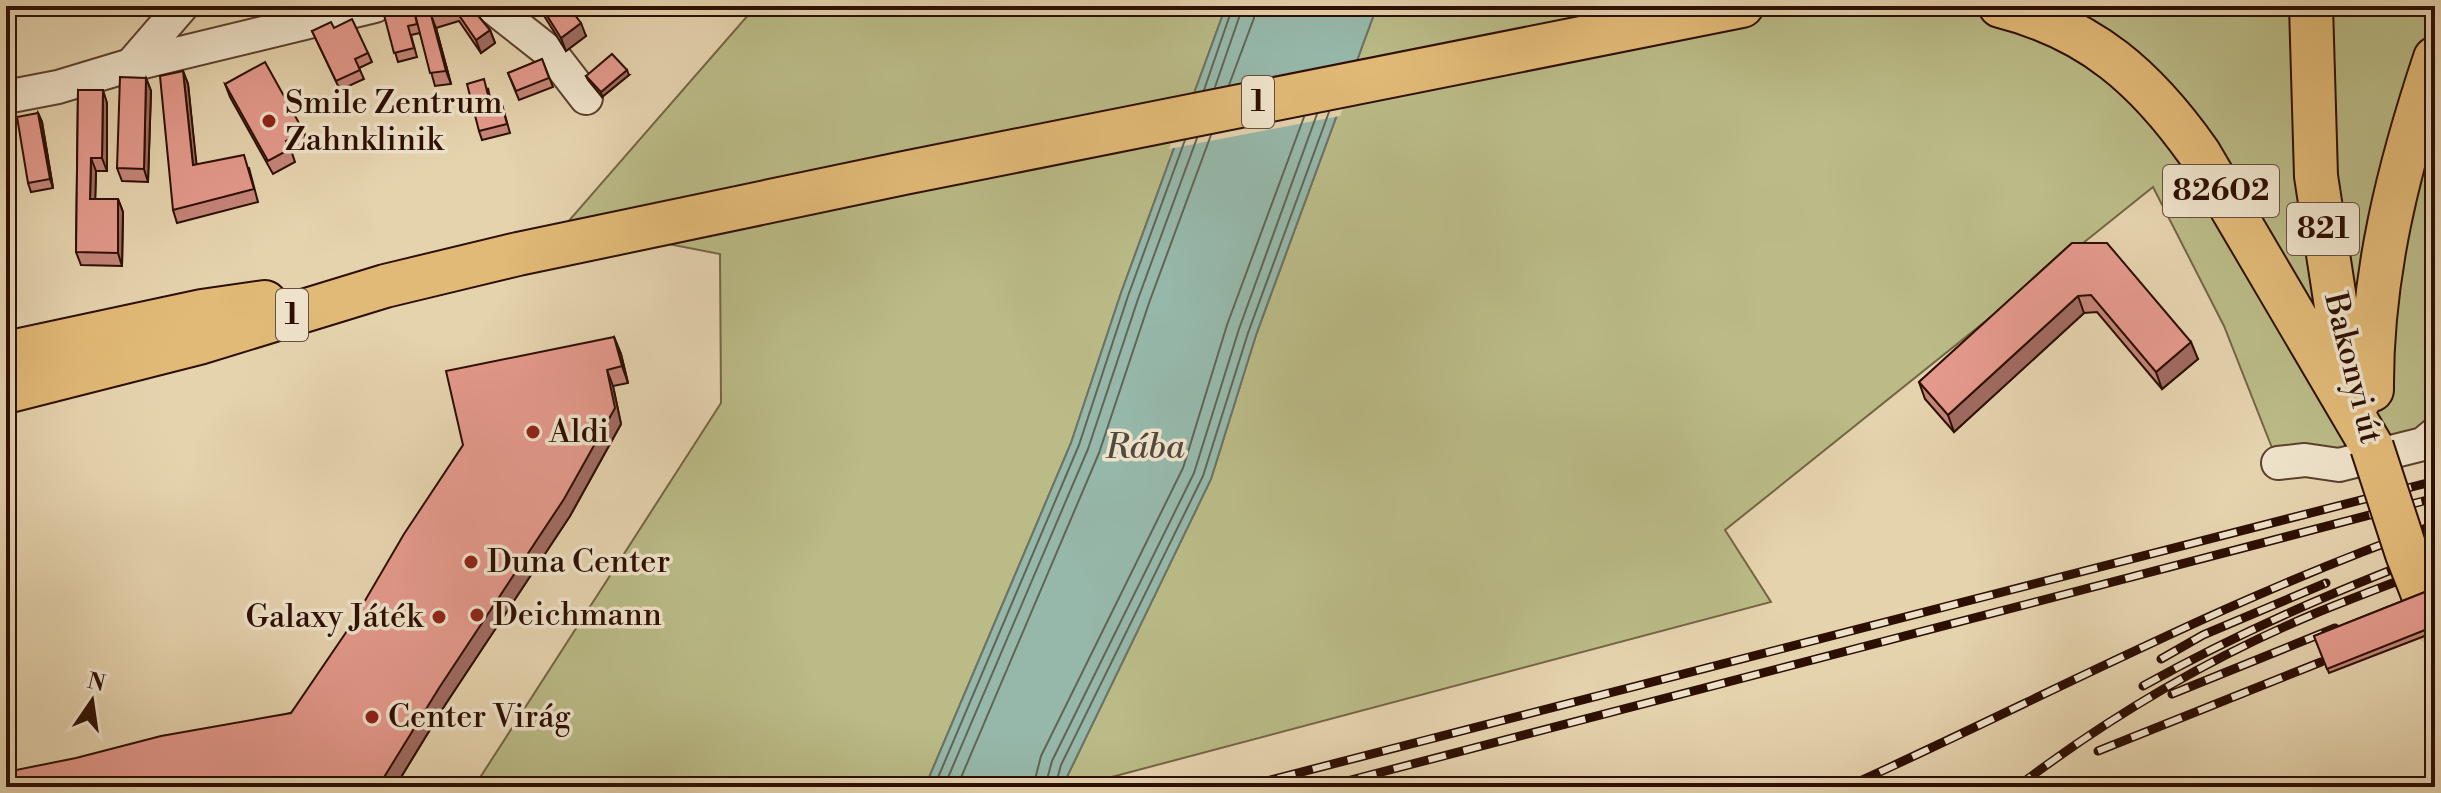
<svg xmlns="http://www.w3.org/2000/svg" width="2441" height="793" viewBox="0 0 2441 793" font-family="'Libre Bodoni',serif">
  <style>
    .green { fill: #babb87; stroke: #746544; stroke-width: 2 }
    .water { fill: #96b8aa; stroke: #6c7467; stroke-width: 2 }
    .pier { fill: #e5d3ae }
    .lines { fill: none; stroke-linecap: round; stroke-linejoin: round }
    .shore { stroke: #626456; stroke-width: 2 }
    .minor-casing { stroke: #5b402d; stroke-width: 36 }
    .major-casing { stroke: #2d0f02; stroke-width: 46 }
    .minor { stroke: #eee2ca; stroke-width: 32 }
    .major { stroke: #e2ba77; stroke-width: 42 }
    .rail-casing { stroke: #2d0f02; stroke-width: 9 }
    .rail { stroke: #eee2ca; stroke-width: 6; stroke-dasharray: 18; stroke-linecap: butt }
    .major-bridge-casing { stroke: #2d0f02; stroke-width: 46; stroke-linecap: butt }
    .major-bridge { stroke: #e2ba77; stroke-width: 42 }
    .wall { fill: #c48478; stroke: #2d0f02; stroke-width: 2 }
    .shaded-wall { fill: #a06b62; stroke: #2d0f02; stroke-width: 2 }
    .building { fill: #e4998c; stroke: #2d0f02; stroke-width: 2 }
    .poi-dot { fill: #8f2418; stroke: #eee2ca; stroke-width: 3 }
    .labels { text-anchor: middle; dominant-baseline: central; stroke-width: 7; stroke-linejoin: round; paint-order: stroke }
    .shield { fill: #eee2ca; stroke: #674e3e; stroke-width: 2 }
    .shield-label { font-size: 30px; font-weight: bold; fill: #2d0f02 }
    .poi-label { font-size: 32px; fill: #2d0f02; stroke: #eee2ca; text-anchor: start }
    .street-label { font-size: 32px; fill: #2d0f02; stroke: #eee2ca }
    .water-label { font-size: 34px; font-style: italic; fill: #524a3d; stroke: #eee2ca }
  </style>
  <rect width="100%" height="100%" fill="#e5d3ae"/>
  <filter id="stains"><feTurbulence type="fractalNoise" baseFrequency=".0025" numOctaves="4"/><feColorMatrix values="0 0 0 0 .2 0 0 0 0 .09 0 0 0 0 .02 0 0 0 .5 -.17"/></filter>
  <radialGradient id="worn" r=".72"><stop offset=".6" stop-color="#630" stop-opacity="0"/><stop offset="1" stop-color="#630" stop-opacity=".3"/></radialGradient>
  <path class="green" d="M 756,6 L 1226,6 L 1121,293 L 1071,443 L 925,787 L 474,787 L 721,403 L 720,254 L 566,224 Z
    M 1377,6 L 2435,6 L 2435,439 L 2278,463 L 2224,326 L 2153,187 L 1725,530 L 1771,602 L 1074,787 L 1062,787 L 1211,479 L 1256,335 Z"/>
  <path class="water" d="M 1226,6 L 1377,6 L 1256,335 L 1211,479 L 1062,787 L 925,787 L 1071,443 L 1121,293 Z"/>
  <path class="pier" d="M 1359,64 L 1340,116 L 1169,149 L 1188,97 Z"/>
  <g class="lines">
    <path class="shore" d="M 1229,85 L 1254,18 L 1255,6
      M 1215,87 L 1243,6
      M 1204,90 L 1233,6
      M 934,787 L 1079,445 L 1128,296 L 1185,140
      M 944,787 L 1088,449 L 1138,299 L 1197,138
      M 957,787 L 1099,453 L 1149,303 L 1211,135
      M 1033,787 L 1041,756 L 1183,468 L 1227,325 L 1304,117
      M 1045,787 L 1052,761 L 1194,473 L 1239,329 L 1317,114
      M 1055,787 L 1061,765 L 1203,476 L 1248,333 L 1329,112"/>
    <g class="minor-casing">
      <path id="minor" d="M 491,6 L 552,54 L 586,98
        M 131,65 L 182,6
        M 6,97 L 58,87 L 131,65 L 375,6
        M 2278,463 L 2305,460 L 2339,465 L 2423,444 L 2435,434"/>
    </g>
    <g class="major-casing">
      <path id="major" d="M 2000,6 C 2091,29 2146,78 2199,153 L 2372,447
        M 2311,6 L 2316,176 L 2338,319 L 2360,399
        M 6,353 L 202,311 L 265,302
        M 2372,390 C 2371,275 2399,166 2435,58
        M 6,392 L 199,343 L 385,286 L 518,254 L 904,173 L 1742,6"/>
    </g>
    <use href="#minor" class="minor"/>
    <use href="#major" class="major"/>
    <g class="rail-casing">
      <path id="rail" d="M 2161,659 L 2203,635 L 2326,583
        M 2143,686 C 2240,632 2332,592 2435,553
        M 2172,694 L 2335,628
        M 2098,751 L 2321,662
        M 1243,787 L 2435,481
        M 1324,787 L 2435,498
        M 1847,787 C 2043,698 2232,596 2435,525
        M 2017,787 C 2109,717 2209,658 2316,613 C 2355,597 2395,582 2435,567"/>
    </g>
    <use href="#rail" class="rail"/>
    <g class="major-bridge-casing">
      <path id="major-bridge" d="M 2372,447 L 2407,554 L 2435,625"/>
    </g>
    <use href="#major-bridge" class="major-bridge"/>
  </g>
  <path class="wall" d="M 470,6 L 490,30 L 495,43 L 481,53 L 459,21 L 436,28 L 451,84 L 435,86 L 420,33 L 411,35 L 417,57 L 398,62 L 383,11 Z
    M 538,6 L 573,6 L 569,7 L 586,36 L 566,51 Z
    M 334,28 L 368,53 L 372,62 L 359,68 L 364,79 L 340,90 L 312,31 Z
    M 542,59 L 553,87 L 519,100 L 508,73 Z
    M 183,71 L 188,84 L 196,164 L 249,168 L 258,202 L 177,223 L 173,210 Z
    M 629,75 L 602,97 L 588,80 L 586,76 Z
    M 146,78 L 151,91 L 148,182 L 122,181 L 117,168 Z
    M 225,84 L 304,132 L 308,145 L 292,153 L 295,162 L 273,174 L 230,97 Z
    M 488,88 L 491,103 L 501,101 L 510,133 L 482,140 L 479,131 Z
    M 78,90 L 107,103 L 107,171 L 96,171 L 95,199 L 118,199 L 123,212 L 122,266 L 81,265 L 76,252 Z
    M 38,113 L 42,122 L 53,188 L 31,192 L 28,183 Z
    M 6,155 L 12,199 L 6,200 Z
    M 2072,243 L 2198,359 L 2162,389 L 2097,312 L 2084,313 L 1954,432 L 1925,399 L 1919,382 Z
    M 614,337 L 621,354 L 628,383 L 613,386 L 621,424 L 570,516 L 445,705 L 395,787 L 6,787 L 291,713 Z
    M 2435,588 L 2435,632 L 2329,673 L 2314,636 Z"/>
  <path class="shaded-wall" d="M 431,15 L 436,28 L 451,84 L 446,71 Z
    M 581,23 L 586,36 L 566,51 L 561,38 Z
    M 490,30 L 495,43 L 481,53 L 476,40 Z
    M 627,70 L 629,75 L 602,97 L 601,92 Z
    M 183,71 L 188,84 L 198,178 L 193,165 Z
    M 146,78 L 151,91 L 148,182 L 144,169 Z
    M 103,90 L 107,103 L 107,171 L 102,158 Z
    M 38,113 L 42,122 L 53,188 L 50,179 Z
    M 6,155 L 12,199 L 9,190 L 6,171 Z
    M 91,158 L 96,171 L 95,212 L 90,199 Z
    M 118,199 L 123,212 L 122,266 L 118,253 Z
    M 2078,296 L 2084,313 L 1954,432 L 1948,415 Z
    M 614,337 L 621,354 L 628,383 L 622,366 Z
    M 2191,342 L 2198,359 L 2162,389 L 2156,372 Z
    M 607,370 L 613,386 L 621,424 L 570,516 L 445,705 L 395,787 L 378,787 Z"/>
  <path class="building" d="M 401,6 L 413,6 L 417,24 L 408,26 L 414,48 L 394,53 L 383,11 Z
    M 413,6 L 470,6 L 490,30 L 476,40 L 454,8 L 431,15 L 446,71 L 430,73 Z
    M 541,6 L 568,6 L 581,23 L 561,38 Z
    M 352,19 L 368,53 L 355,59 L 360,70 L 336,81 L 312,31 L 331,22 L 334,28 Z
    M 612,54 L 627,70 L 601,92 L 586,76 Z
    M 542,59 L 549,78 L 516,91 L 508,73 Z
    M 265,62 L 304,132 L 286,141 L 290,149 L 268,161 L 225,84 Z
    M 183,71 L 193,165 L 244,155 L 254,189 L 173,210 L 160,76 Z
    M 120,77 L 146,78 L 144,169 L 117,168 Z
    M 484,79 L 490,103 L 501,101 L 507,124 L 479,131 L 467,84 Z
    M 78,90 L 103,90 L 102,158 L 91,158 L 90,199 L 118,199 L 118,253 L 76,252 Z
    M 38,113 L 50,179 L 28,183 L 17,117 Z
    M 6,171 L 9,190 L 6,190 Z
    M 2072,243 L 2107,243 L 2191,342 L 2156,372 L 2091,295 L 2078,296 L 1948,415 L 1919,382 Z
    M 614,337 L 622,366 L 607,370 L 615,408 L 564,499 L 439,688 L 378,787 L 6,787 L 6,772 L 76,758 L 161,736 L 291,713 L 349,628 L 404,534 L 463,445 L 446,371 Z
    M 2435,588 L 2435,626 L 2327,669 L 2314,636 Z"/>
  <g class="poi-dot">
    <circle cx="269" cy="121" r="8"/>
    <circle cx="533" cy="432" r="8"/>
    <circle cx="471" cy="562" r="8"/>
    <circle cx="477" cy="615" r="8"/>
    <circle cx="439" cy="617" r="8"/>
    <circle cx="372" cy="717" r="8"/>
  </g>
  <g class="labels">
    <g class="shield">
      <rect x="1242" y="76" width="32" height="52" rx="6"/>
      <rect x="2163" y="165" width="116" height="52" rx="6"/>
      <rect x="2287" y="203" width="72" height="52" rx="6"/>
      <rect x="276" y="289" width="32" height="52" rx="6"/>
    </g>
    <g class="shield-label">
      <text x="1258" y="102">1</text>
      <text x="2221" y="191">82602</text>
      <text x="2323" y="229">821</text>
      <text x="292" y="315">1</text>
    </g>
    <g class="poi-label">
      <text x="285" y="103">Smile Zentrum<tspan x="285" dy="37">Zahnklinik</tspan></text>
      <text x="549" y="432">Aldi</text>
      <text x="487" y="562">Duna Center</text>
      <text x="493" y="615">Deichmann</text>
      <text x="423" y="617" text-anchor="end">Galaxy Játék</text>
      <text x="388" y="717">Center Virág</text>
    </g>
    <g class="street-label">
      <text transform="translate(2353 368) rotate(76)">Bakonyi út</text>
    </g>
    <g class="water-label">
      <text x="1145" y="448">Rába</text>
    </g>
  </g>
  <rect width="2441" height="793" fill="none" stroke="#e5d3ae" stroke-width="32"/>
  <rect x="8" y="8" width="2425" height="777" fill="none" stroke="#2d0f02" stroke-width="4"/>
  <rect x="16" y="16" width="2409" height="761" fill="none" stroke="#2d0f02" stroke-width="2"/>
  <g transform="translate(92 701) rotate(13)" stroke="#eee2ca" stroke-width="6" paint-order="stroke">
  <path d="M0-6L14 30L0 20L-14 30Z" fill="#2d0f02"/>
  <text y="-12" font-size="22" font-weight="bold" text-anchor="middle" fill="#2d0f02">N</text>
  </g>
  <rect width="100%" height="100%" filter="url(#stains)"/>
  <rect width="100%" height="100%" fill="url(#worn)"/>
</svg>
